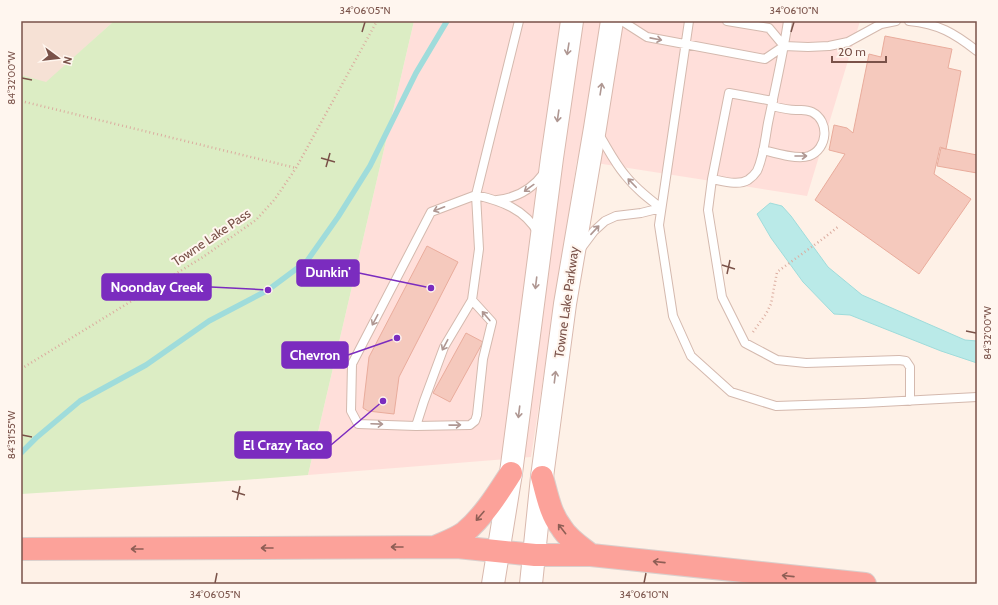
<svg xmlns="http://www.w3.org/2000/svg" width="998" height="605" viewBox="0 0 998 605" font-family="Cabin,sans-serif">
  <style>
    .residential { fill: #f6e1d5 }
    .commercial { fill: #ffdfda }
    .green { fill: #dcedc4 }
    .water { fill: #baeae8; stroke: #9fdcdb }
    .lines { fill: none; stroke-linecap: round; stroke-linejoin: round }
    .stream { stroke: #9fdcdb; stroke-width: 5.5 }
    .building { fill: #f5c9bd; stroke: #e9ac9c }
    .service-casing { stroke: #d4b9ae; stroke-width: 10 }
    .secondary-casing { stroke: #d9b9ae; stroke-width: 24 }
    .motorway-casing { stroke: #dacfcc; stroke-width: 24 }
    .path { stroke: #dbac9f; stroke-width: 2.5; stroke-dasharray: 1 3; stroke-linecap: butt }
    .service { stroke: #fff; stroke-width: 8 }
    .secondary { stroke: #fff; stroke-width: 22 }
    .motorway { stroke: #fca29a; stroke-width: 22 }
    .oneway { stroke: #af9792 }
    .oneway2 { stroke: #8e5e55 }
    .ticks { fill: none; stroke: #7a5249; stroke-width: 1.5 }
    .labels { text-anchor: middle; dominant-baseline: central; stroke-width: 4; stroke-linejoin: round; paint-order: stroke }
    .street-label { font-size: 13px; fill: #7a5249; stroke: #fff6ef }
    .leader { fill: none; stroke: #7b2cbf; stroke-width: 1.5 }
    .callout-dot { fill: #7b2cbf; stroke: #fff6ef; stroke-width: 1.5 }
    .callout { fill: #7b2cbf; stroke: #7b2cbf; stroke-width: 1.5 }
    .callout-label { font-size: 14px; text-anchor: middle; font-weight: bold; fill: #fff }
    .neatline { fill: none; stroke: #7a5249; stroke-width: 1.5 }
    .ticks-label { font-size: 10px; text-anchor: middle; fill: #7a5249 }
  </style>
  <rect width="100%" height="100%" fill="#fef1e7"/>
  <path class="residential" d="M 21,21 L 114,21 L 46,83 L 21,75 Z"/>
  <path class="commercial" d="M 414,21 L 860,21 L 807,196 L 577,160 L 531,457 L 308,475 Z"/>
  <path class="green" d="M 114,21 L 414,21 L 308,475 L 244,480 L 21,494 L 21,75 L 46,82 Z"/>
  <path class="water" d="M 770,203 L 782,206 L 791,216 L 828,267 L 862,295 L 965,340 L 977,341 L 977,363 L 941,351 L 850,315 L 834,314 L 803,282 L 771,238 L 757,214 Z"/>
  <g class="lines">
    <path class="stream" d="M 21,453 L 36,438 L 80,401 L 146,365 L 209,321 L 268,290 L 307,261 L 338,217 L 370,166 L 416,73 L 447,21"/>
  </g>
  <path class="building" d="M 885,36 L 952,49 L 948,68 L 961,71 L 946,149 L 940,147 L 934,174 L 971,199 L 919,274 L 815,200 L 845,154 L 829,150 L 834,125 L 847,128 L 853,133 L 869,54 L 881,57 Z
    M 941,148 L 977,155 L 977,173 L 937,166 Z
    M 427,246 L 458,262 L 399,377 L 394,414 L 368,411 L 363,408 L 369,357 Z
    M 466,333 L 483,342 L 450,402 L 433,393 Z"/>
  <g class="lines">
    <g class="service-casing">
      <path id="service" d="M 519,21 L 476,195 C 501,201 525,209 538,233
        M 622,21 L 647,37 L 765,59 L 784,46 L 808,47 L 829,46 L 848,42 L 881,24 L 896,21
        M 689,21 L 659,225 L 673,316 L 691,356 L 731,392 L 776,406 L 864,403 L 977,397
        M 727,21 L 769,28 L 784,46
        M 909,21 C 939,24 954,33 977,51
        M 773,101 L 729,93 L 712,179 C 723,181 738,186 748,180 C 751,178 755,174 757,171 C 764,156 765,139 768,123 C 775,89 783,55 788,21
        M 598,133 C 607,147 614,162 625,175 C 635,188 648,198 661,208
        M 763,150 C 775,153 797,160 809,156 C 828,149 830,121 812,112 C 806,109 802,110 796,110 C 788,110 780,108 772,106
        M 712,179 L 708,210 L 722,297 L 745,343 L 777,360 L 806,363 L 899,360 L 906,361 L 910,367 L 910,401
        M 497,200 C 517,198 533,188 544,173
        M 582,247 L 594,231 L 605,221 L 616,216 L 641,213 L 661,208
        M 416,426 L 424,401 L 444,347 L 472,300 L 479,249 L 476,195 L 431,212 L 352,364 L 351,411 L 358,424 L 416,426 L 470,425 L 475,421 L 477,415 L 483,359 L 492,322 L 472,300"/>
    </g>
    <g class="secondary-casing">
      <path id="secondary" d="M 493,584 L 511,473 L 552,158 L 572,21
        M 531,584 L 542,477 L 565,304 L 595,128 L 612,21"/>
    </g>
    <g class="motorway-casing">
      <path id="motorway" d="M 542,477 C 547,494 550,513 561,527 C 568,539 581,547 591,555
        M 437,546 C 446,542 457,538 465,532 C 484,516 498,493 511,473
        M 21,549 L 457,547 L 535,555 L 591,555 L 865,584"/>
    </g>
    <path class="path" d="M 21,101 L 296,168
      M 753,332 L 766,314 L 771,304 L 777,272 L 824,238 L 839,226
      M 21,369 L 203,257 L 256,220 L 275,199 L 296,168 L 377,21"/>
    <use href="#service" class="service"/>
    <use href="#secondary" class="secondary"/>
    <use href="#motorway" class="motorway"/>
  </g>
  <defs><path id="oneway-shaft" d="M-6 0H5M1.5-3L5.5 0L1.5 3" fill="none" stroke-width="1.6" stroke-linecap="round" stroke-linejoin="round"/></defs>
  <g class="oneway">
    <use href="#oneway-shaft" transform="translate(656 39) rotate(11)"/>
    <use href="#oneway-shaft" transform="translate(568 49) rotate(99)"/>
    <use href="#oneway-shaft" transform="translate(601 89) rotate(-81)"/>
    <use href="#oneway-shaft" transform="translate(558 116) rotate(98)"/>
    <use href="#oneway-shaft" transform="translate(801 156)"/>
    <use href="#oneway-shaft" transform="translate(632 183) rotate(-134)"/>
    <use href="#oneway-shaft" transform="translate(529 188) rotate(144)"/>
    <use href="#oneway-shaft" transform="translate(439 209) rotate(159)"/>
    <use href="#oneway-shaft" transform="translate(595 230) rotate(-47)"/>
    <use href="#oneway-shaft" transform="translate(536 283) rotate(97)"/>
    <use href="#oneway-shaft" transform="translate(486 316) rotate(-130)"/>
    <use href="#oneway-shaft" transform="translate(375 320) rotate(118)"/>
    <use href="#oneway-shaft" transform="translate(445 345) rotate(118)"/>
    <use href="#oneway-shaft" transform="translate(555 377) rotate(-83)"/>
    <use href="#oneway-shaft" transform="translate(519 412) rotate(97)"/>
    <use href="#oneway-shaft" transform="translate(377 424) rotate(2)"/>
    <use href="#oneway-shaft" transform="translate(455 425) rotate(-1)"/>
  </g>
  <g class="oneway2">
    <use href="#oneway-shaft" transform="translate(480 516) rotate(131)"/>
    <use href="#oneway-shaft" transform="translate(562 529) rotate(-128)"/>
    <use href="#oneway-shaft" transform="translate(397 547) rotate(180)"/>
    <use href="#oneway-shaft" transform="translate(267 548) rotate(180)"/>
    <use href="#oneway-shaft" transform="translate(137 549) rotate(180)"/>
    <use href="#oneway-shaft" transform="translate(659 562) rotate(-174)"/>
    <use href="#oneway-shaft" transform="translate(788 576) rotate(-174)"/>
  </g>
  <path class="ticks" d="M 362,32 L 365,22M 791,32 L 794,22M 22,78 L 32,80M 321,158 L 335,162M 326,167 L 330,153M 722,265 L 735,269M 727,274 L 730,260M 966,331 L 976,333M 22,435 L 32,437M 232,491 L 245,495M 237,500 L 240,486M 215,583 L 217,573M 644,583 L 646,573"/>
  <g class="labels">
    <g class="street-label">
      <text transform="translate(211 237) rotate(-34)">Towne Lake Pass</text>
      <text transform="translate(566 302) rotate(-82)">Towne Lake Parkway</text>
    </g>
  </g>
  <path class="leader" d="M431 288L359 273M268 290L211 287M397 338L348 355M383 401L331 445"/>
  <g class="callout-dot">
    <circle cx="431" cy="288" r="4"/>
    <circle cx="268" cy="290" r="4"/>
    <circle cx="397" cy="338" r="4"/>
    <circle cx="383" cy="401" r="4"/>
  </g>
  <g class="callout">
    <rect x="297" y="260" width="62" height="26" rx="4"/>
    <rect x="102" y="274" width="109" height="26" rx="4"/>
    <rect x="282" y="342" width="66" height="26" rx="4"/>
    <rect x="235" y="432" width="96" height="26" rx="4"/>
  </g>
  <g class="callout-label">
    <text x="328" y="277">Dunkin'</text>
    <text x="157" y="292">Noonday Creek</text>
    <text x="315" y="360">Chevron</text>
    <text x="283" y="450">El Crazy Taco</text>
  </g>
  <rect width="998" height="605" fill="none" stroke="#fff6ef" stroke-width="44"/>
  <g transform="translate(58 58) rotate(105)" stroke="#fff6ef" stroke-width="3" paint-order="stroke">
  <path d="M0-3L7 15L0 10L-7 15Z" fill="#7a5249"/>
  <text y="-6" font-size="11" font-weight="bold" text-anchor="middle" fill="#7a5249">N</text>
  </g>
  <path d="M832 56v6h54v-6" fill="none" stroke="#7a5249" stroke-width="2"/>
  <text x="838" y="56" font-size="12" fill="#7a5249" stroke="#fff6ef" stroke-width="3" paint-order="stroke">20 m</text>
  <rect x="22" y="22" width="954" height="561" class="neatline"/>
  <g class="ticks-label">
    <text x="365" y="14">34°06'05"N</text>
    <text x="794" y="14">34°06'10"N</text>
    <text transform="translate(11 78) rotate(-90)" y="4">84°32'00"W</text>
    <text transform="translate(987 333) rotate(-90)" y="4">84°32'00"W</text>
    <text transform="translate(11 435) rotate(-90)" y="4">84°31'55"W</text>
    <text x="215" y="598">34°06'05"N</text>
    <text x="644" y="598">34°06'10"N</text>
  </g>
</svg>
